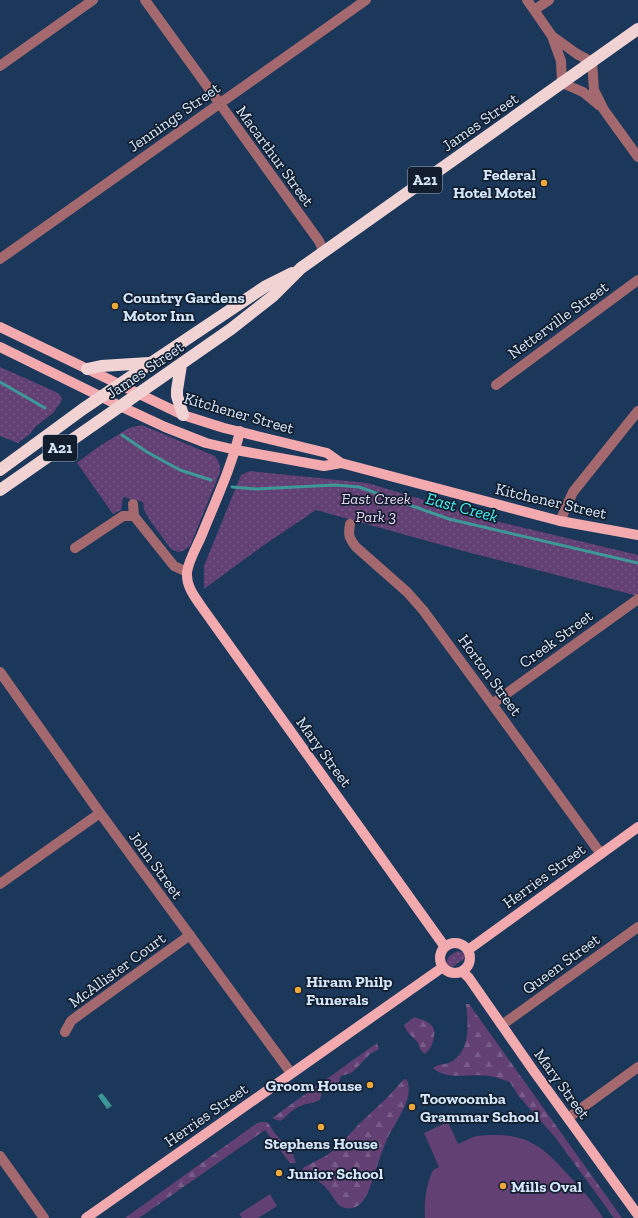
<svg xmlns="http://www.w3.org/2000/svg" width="638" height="1218" viewBox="0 0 638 1218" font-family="'Zilla Slab',serif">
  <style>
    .grass { fill: #634073 }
    .forest { fill: url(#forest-firs) }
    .park { fill: url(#park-dots) }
    .water { fill: url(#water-waves) }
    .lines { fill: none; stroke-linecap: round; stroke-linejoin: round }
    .stream { stroke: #3c9998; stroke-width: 3 }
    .minor { stroke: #a4696e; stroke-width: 10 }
    .major { stroke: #f2aaaf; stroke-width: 10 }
    .highway { stroke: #f1d3d4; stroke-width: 12 }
    .poi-dot { fill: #eda83b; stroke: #121e2e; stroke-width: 1.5 }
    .labels { text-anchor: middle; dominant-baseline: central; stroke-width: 3.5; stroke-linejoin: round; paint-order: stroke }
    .shield { fill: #121e2e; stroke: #9aaabe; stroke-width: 1 }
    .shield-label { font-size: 15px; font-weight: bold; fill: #d5e6fc }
    .street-label { font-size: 16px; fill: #d5e6fc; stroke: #121e2e }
    .poi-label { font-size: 16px; font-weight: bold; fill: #d5e6fc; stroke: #121e2e; text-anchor: start }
    .park-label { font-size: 16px; font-style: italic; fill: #ebd3f7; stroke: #121e2e }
    .water-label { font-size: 17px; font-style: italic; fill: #43f6f5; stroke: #121e2e }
  </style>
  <defs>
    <pattern id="forest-firs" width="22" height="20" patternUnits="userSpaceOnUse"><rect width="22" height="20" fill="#634073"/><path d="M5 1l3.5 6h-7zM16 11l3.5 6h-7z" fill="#785c88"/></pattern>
    <pattern id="park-dots" width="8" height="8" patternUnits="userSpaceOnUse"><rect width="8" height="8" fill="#634073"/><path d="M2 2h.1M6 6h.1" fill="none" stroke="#785c88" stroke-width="1.8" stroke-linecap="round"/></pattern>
    <pattern id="water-waves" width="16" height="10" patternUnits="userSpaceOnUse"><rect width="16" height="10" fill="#3c9998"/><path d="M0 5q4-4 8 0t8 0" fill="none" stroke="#3d7c7d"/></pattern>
  </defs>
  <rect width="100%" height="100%" fill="#1b3759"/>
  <path class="grass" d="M 448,1122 L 458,1144 C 464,1142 471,1137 477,1136 C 482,1135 488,1135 493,1135 C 532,1134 548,1152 572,1179 C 583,1191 595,1204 603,1218 L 425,1218 C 424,1202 426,1185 433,1170 L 439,1167 L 424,1133 Z
    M 270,1194 L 277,1206 L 258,1218 L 242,1218 L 239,1214 Z"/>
  <path class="forest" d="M 466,1004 L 469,1004 L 622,1218 L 614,1218 L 555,1137 L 529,1108 L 518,1095 L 510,1082 C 503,1080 496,1077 489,1076 C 472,1073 446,1081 433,1068 C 439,1063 448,1065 454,1060 C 471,1047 468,1023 466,1004 Z
    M 414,1017 C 425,1021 437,1023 434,1037 C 432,1046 431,1048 425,1054 C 420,1051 420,1048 418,1043 C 414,1037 407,1034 404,1025 Z
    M 377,1043 L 379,1049 L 370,1054 L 356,1069 L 351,1073 L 341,1076 C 339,1081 339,1085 336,1090 L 322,1091 L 320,1100 C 312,1104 303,1103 295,1109 C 289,1112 286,1118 280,1121 L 272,1118 Z
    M 406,1079 C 416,1094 397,1120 389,1135 C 384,1145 380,1158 376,1169 C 371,1184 364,1218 340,1206 C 335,1202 332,1194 327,1189 C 325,1186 321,1183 318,1181 C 311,1178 304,1179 302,1170 L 304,1167 L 324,1157 L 336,1149 L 361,1122 L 386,1099 L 403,1080 Z
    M 261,1122 L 267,1122 C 271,1126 273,1132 277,1136 C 287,1147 291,1145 296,1163 L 290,1163 L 265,1130 L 139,1218 L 125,1218 L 257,1123 Z"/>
  <path class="park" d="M 0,367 L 56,392 L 60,395 L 62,399 L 61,402 L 53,413 L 35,427 L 30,434 L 18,443 L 0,436 Z
    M 142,425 L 215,456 C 219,462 221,465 220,472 L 190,546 L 183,551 L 178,552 L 171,549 L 151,522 L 144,510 L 143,502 L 123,497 L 121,510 L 113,514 L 77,463 L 98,447 L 129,428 Z
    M 250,471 L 367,483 L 495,521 L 638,555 L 638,596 L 467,552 L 316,510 L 264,545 L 204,589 L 204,566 L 241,475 Z
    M 458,951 L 463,953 L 465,956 L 464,959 L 452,967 L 449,966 L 446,963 L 449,956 Z"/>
  <path class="water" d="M 102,1093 L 112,1106 L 107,1109 L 98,1096 Z"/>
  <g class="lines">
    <path class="stream" d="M 0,382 L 45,408
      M 122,435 L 147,452 L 180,470 L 211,480
      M 232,487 L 256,489 L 335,485 L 359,487 L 449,519 L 638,563"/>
    <path class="minor" d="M 145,0 L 319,241 L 324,252
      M 527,0 L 552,36 L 561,61 L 562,83 L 583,92 L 600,106
      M 534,10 L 549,0
      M 552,36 L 577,54 L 592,62 L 594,90 L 604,110 L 638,157
      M 0,66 L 93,0
      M 0,259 L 366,0
      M 496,385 L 638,280
      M 133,504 L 134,516 L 174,566 L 187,572
      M 560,521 L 573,492 L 638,411
      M 350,524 C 348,535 349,538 356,547 L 407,592 L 423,610 L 492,704 L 601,854
      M 75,548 L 123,516 L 134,516
      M 0,672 L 100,813 L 291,1073
      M 492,704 L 638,599
      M 0,884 L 100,813
      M 502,1025 L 638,927
      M 65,1032 L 71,1021 L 79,1015 L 190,935
      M 568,1118 L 638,1067
      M 0,1156 L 44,1218"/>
    <path class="major" d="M 0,327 L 183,415 L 224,428 L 327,453 L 341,463 L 560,521 L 638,535
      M 0,347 L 120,406 L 165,427 L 206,443 L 236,450 L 324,466 L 341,463
      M 240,431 C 232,466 216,500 203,532 C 198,545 189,559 187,572 C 186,586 194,596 201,606 L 445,947
      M440 958a15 15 0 1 1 30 0a15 15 0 1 1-30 0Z
      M 468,950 L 638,827
      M 462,971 L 469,978 L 533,1070 L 638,1215
      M 86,1218 L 443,967"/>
    <path class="highway" d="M 181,365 L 177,390 L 177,396 L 183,415
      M 87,369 L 101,366 L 149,363
      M 0,470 L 83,409 L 151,363 L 266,286 L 292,273
      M 0,490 L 231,329 L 273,296 L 301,268 L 638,29"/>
  </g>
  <g class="poi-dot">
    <circle cx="544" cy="183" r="4"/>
    <circle cx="115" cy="306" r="4"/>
    <circle cx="298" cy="990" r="4"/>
    <circle cx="370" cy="1085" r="4"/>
    <circle cx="412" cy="1107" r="4"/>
    <circle cx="321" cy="1127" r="4"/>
    <circle cx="279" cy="1173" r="4"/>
    <circle cx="503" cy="1186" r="4"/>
  </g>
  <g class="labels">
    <g class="shield">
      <rect x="408" y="167" width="34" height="26" rx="3"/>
      <rect x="43" y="435" width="34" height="26" rx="3"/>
    </g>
    <g class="shield-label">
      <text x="425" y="180">A21</text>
      <text x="60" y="448">A21</text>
    </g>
    <g class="street-label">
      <text transform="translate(174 117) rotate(-35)">Jennings Street</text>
      <text transform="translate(480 122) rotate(-35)">James Street</text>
      <text transform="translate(275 156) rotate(54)">Macarthur Street</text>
      <text transform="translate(558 320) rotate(-36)">Netterville Street</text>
      <text transform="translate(145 370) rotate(-34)">James Street</text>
      <text transform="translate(239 413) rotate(16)">Kitchener Street</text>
      <text transform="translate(551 501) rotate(13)">Kitchener Street</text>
      <text transform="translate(556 639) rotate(-36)">Creek Street</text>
      <text transform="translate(490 675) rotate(54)">Horton Street</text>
      <text transform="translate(324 752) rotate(54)">Mary Street</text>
      <text transform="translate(156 865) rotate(54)">John Street</text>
      <text transform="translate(544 876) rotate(-36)">Herries Street</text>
      <text transform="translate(561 964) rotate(-36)">Queen Street</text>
      <text transform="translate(117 970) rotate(-36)">McAllister Court</text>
      <text transform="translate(562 1084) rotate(54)">Mary Street</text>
      <text transform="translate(206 1115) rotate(-35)">Herries Street</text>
    </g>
    <g class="poi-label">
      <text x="536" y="174" text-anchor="end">Federal<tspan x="536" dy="18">Hotel Motel</tspan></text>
      <text x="123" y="297">Country Gardens<tspan x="123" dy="18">Motor Inn</tspan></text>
      <text x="306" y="981">Hiram Philp<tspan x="306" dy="18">Funerals</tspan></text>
      <text x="362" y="1085" text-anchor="end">Groom House</text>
      <text x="420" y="1098">Toowoomba<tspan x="420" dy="18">Grammar School</tspan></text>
      <text x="321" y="1143" text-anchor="middle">Stephens House</text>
      <text x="287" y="1173">Junior School</text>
      <text x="511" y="1186">Mills Oval</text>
    </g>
    <g class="park-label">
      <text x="376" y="498">East Creek<tspan x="376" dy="18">Park 3</tspan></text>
    </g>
    <g class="water-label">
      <text transform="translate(462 507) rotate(15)">East Creek</text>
    </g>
  </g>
</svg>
